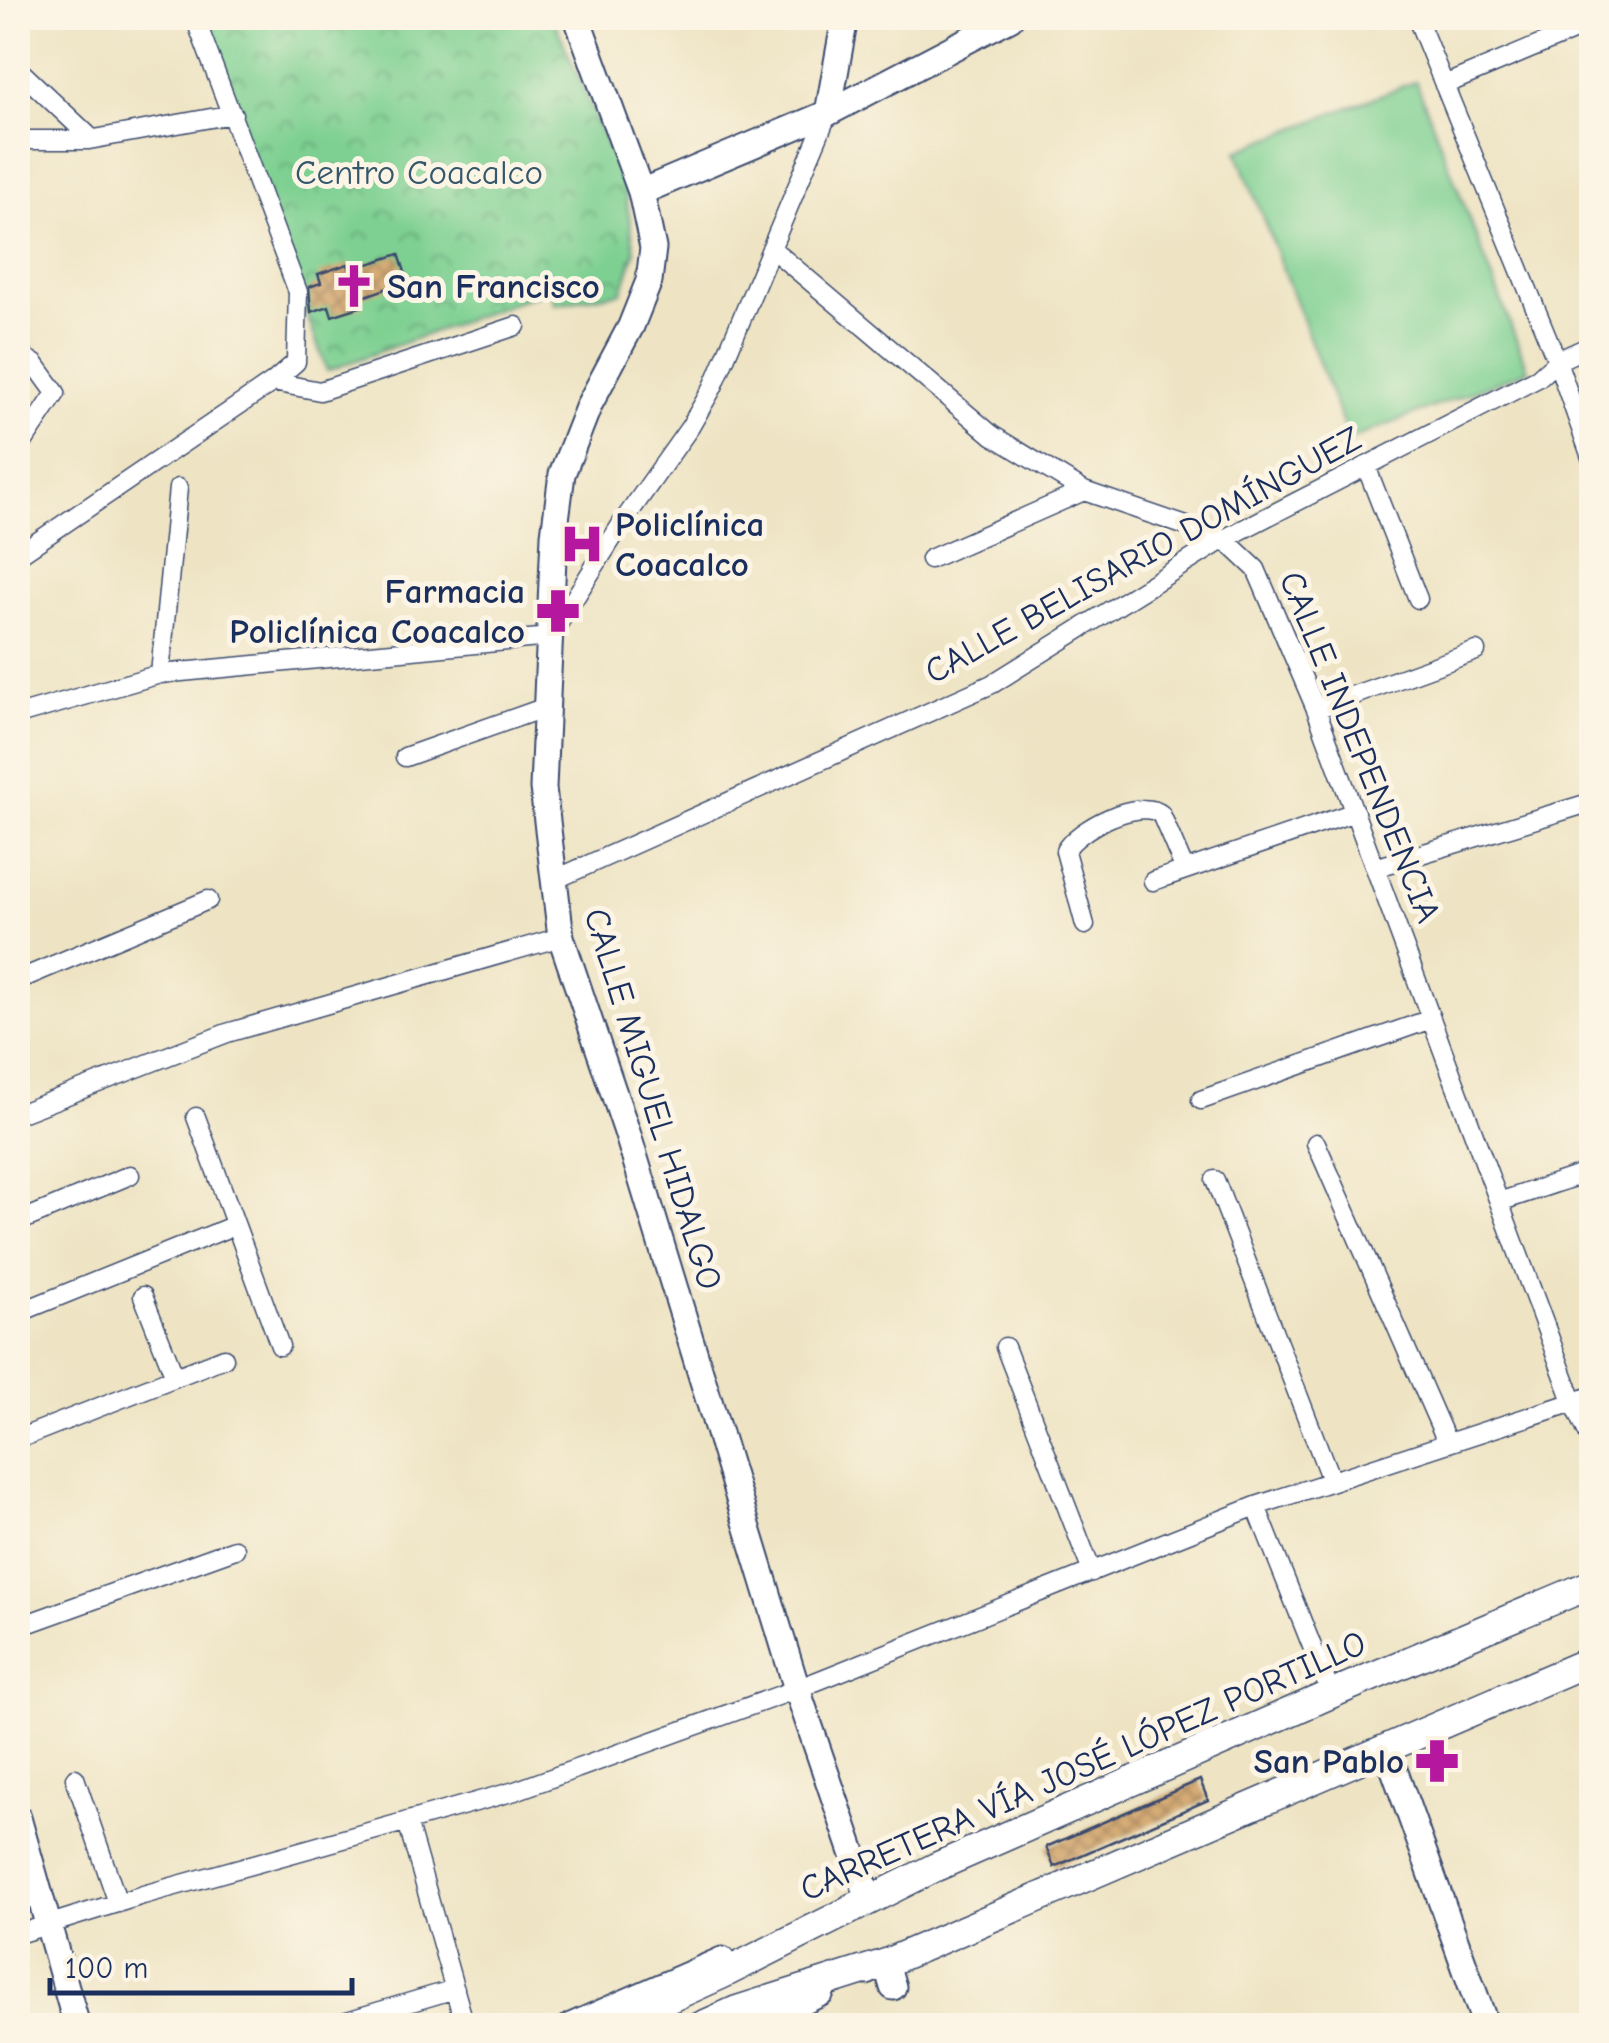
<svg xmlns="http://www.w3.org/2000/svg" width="1609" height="2043" viewBox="0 0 1609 2043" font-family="'Comic Neue',sans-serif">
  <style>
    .park { fill: url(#park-crowns); stroke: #4c8078; stroke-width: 2.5 }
    .garden { fill: #7ed092; stroke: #4c8078; stroke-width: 2.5 }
    .building { fill: url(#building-cross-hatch) }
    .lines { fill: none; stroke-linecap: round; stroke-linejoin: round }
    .street-casing { stroke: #3b4a6d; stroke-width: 21 }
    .secondary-casing { stroke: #3b4a6d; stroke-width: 29 }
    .primary-casing { stroke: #3b4a6d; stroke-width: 31 }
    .street { stroke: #fff; stroke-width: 18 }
    .secondary { stroke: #fff; stroke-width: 25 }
    .primary { stroke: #fff; stroke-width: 28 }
    .labels { text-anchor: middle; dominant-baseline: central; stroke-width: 10; stroke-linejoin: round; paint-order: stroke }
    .park-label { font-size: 35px; fill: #34576b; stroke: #fcf5e5 }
    .poi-label { font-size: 35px; font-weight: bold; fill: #1b2f5e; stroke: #fcf5e5; text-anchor: start }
    .street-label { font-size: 35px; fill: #1b2f5e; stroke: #fcf5e5 }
  </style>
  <defs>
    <pattern id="park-crowns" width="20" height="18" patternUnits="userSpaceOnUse" patternTransform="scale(2.5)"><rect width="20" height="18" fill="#7ed092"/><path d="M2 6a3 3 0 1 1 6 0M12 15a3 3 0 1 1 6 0" fill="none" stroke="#66a97a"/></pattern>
    <pattern id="building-cross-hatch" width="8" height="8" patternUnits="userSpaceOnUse" patternTransform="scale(2.5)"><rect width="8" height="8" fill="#d6ac76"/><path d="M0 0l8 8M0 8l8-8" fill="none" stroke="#ad8c64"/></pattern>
  </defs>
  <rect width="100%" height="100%" fill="#fcf5e5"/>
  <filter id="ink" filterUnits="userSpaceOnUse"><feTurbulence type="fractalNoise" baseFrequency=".01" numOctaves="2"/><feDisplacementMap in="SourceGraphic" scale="20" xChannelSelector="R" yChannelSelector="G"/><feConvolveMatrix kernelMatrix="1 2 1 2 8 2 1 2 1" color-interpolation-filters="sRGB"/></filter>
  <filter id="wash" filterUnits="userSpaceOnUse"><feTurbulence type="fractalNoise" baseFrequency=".0048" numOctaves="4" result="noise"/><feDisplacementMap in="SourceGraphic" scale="40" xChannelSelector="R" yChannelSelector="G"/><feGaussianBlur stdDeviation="2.25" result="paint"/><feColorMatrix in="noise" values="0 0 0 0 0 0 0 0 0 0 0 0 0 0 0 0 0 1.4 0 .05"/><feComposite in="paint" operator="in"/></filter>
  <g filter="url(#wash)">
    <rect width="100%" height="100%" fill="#eee4c4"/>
    <path class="park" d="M 200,18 L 553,18 L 624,184 L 635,252 L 622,292 L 555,304 L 551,289 L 327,371 Z"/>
    <path class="garden" d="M 1416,81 L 1528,370 L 1349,440 L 1237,151 Z"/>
    <g id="blocks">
      <path class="building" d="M 399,254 L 408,281 L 360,298 L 363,306 L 332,316 L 329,306 L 311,312 L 309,287 L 321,283 L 318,274 L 348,264 L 350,270 Z
        M 1200,1780 L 1208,1800 L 1054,1867 L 1046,1847 Z"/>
    </g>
  </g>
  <g filter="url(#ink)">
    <use href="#blocks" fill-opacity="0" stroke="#3b4a6d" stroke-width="2.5"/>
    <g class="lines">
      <g class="street-casing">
        <path id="street" d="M 1417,18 L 1557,361 L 1592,460
          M 18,69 L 92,139
          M 1444,85 L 1592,23
          M 18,140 L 89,140 L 233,114
          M 771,248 L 992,435 L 1084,491 L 1224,539 L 1256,569 L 1316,709 L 1573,1401 L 1592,1442
          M 18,353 L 35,364 L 56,393 L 18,450
          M 273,382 L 320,391 L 516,326
          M 1366,466 L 1418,599
          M 18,555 L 273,382 L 296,362 L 298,292 L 195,18
          M 930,559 L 1084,491
          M 160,674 L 178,488
          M 1316,709 L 1476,651
          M 18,715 L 160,674 L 550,637 L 622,523 L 690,427 L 713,387 L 828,113
          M 405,757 L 546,707
          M 1375,868 L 1592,802
          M 554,880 L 992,684 L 1224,539 L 1538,378 L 1557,361 L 1592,345
          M 1153,881 L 1355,812
          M 1085,925 L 1065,851 C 1077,829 1139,797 1161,814 L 1185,870
          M 18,980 L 208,900
          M 1201,1100 L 1431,1019
          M 18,1114 L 227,1033 L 561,937
          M 196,1117 L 280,1346
          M 1316,1143 L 1447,1442
          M 1215,1180 L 1331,1480
          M 1499,1202 L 1592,1171
          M 18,1222 L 130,1175
          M 143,1296 L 175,1377
          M 18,1313 L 235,1225
          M 1005,1347 L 1092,1572
          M 18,1439 L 224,1358
          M 1256,1506 L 1331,1694
          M 18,1627 L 235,1549
          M 75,1778 L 118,1903
          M 407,1821 L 465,2026
          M 18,1934 L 143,1895 L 515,1791 L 797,1689 L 1256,1506 L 1592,1396
          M 330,2026 L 455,1989"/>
      </g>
      <g class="secondary-casing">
        <path id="secondary" d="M 577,18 L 641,192 L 653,248 L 649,281 L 631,326 L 589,405 L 562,474 L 554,535 L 543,788 L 561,937 L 627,1132 L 797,1689 L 869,1899 L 851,1907
          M 828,113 L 845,18
          M 641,192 L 828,113 L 1010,18
          M 1387,1750 L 1486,2026
          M 18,1818 L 77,2026
          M 867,1972 L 886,1963 L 893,1987
          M 571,2026 L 722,1960
          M 754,2026 L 821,1993"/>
      </g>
      <g class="primary-casing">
        <path id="primary" d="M 609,2026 L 723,1974 L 936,1867 L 1331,1694 L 1592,1584
          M 701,2026 L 737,2010 L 886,1963 L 1592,1660"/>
      </g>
      <use href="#street" class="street"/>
      <use href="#secondary" class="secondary"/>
      <use href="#primary" class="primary"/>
    </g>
  </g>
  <defs>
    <g id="church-bare" transform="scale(3.45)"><path d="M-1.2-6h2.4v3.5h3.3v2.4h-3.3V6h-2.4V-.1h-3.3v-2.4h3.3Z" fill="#b5179e" stroke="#fcf5e5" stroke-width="2.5" paint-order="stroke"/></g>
    <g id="hospital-bare" transform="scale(3.45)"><path d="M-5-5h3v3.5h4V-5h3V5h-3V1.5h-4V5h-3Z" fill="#b5179e" stroke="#fcf5e5" stroke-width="2.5" paint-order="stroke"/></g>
    <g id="pharmacy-bare" transform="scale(3.45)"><path d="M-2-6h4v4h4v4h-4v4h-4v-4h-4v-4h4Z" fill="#b5179e" stroke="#fcf5e5" stroke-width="2.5" paint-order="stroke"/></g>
  </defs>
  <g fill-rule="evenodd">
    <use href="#church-bare" x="354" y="286"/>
    <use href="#hospital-bare" x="582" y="544"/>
    <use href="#pharmacy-bare" x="558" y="611"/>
    <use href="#pharmacy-bare" x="1437" y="1761"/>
  </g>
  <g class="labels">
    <g class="park-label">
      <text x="419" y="172">Centro Coacalco</text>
    </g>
    <g class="poi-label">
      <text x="387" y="286">San Francisco</text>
      <text x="615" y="524">Policlínica<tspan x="615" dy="40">Coacalco</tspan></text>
      <text x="525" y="591" text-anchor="end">Farmacia<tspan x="525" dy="40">Policlínica Coacalco</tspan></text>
      <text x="1404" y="1761" text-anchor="end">San Pablo</text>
    </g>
    <g class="street-label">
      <text transform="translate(1143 555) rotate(-29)">CALLE BELISARIO DOMÍNGUEZ</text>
      <text transform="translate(1360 747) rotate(68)">CALLE INDEPENDENCIA</text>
      <text transform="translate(653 1099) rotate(73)">CALLE MIGUEL HIDALGO</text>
      <text transform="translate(1083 1766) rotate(-24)">CARRETERA VÍA JOSÉ LÓPEZ PORTILLO</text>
    </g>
  </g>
  <rect width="1609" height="2043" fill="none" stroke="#fcf5e5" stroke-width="60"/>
  <path d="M50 1978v15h302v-15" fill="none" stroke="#1b2f5e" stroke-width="5"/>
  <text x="65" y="1978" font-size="30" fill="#1b2f5e" stroke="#fcf5e5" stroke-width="8" paint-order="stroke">100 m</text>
</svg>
